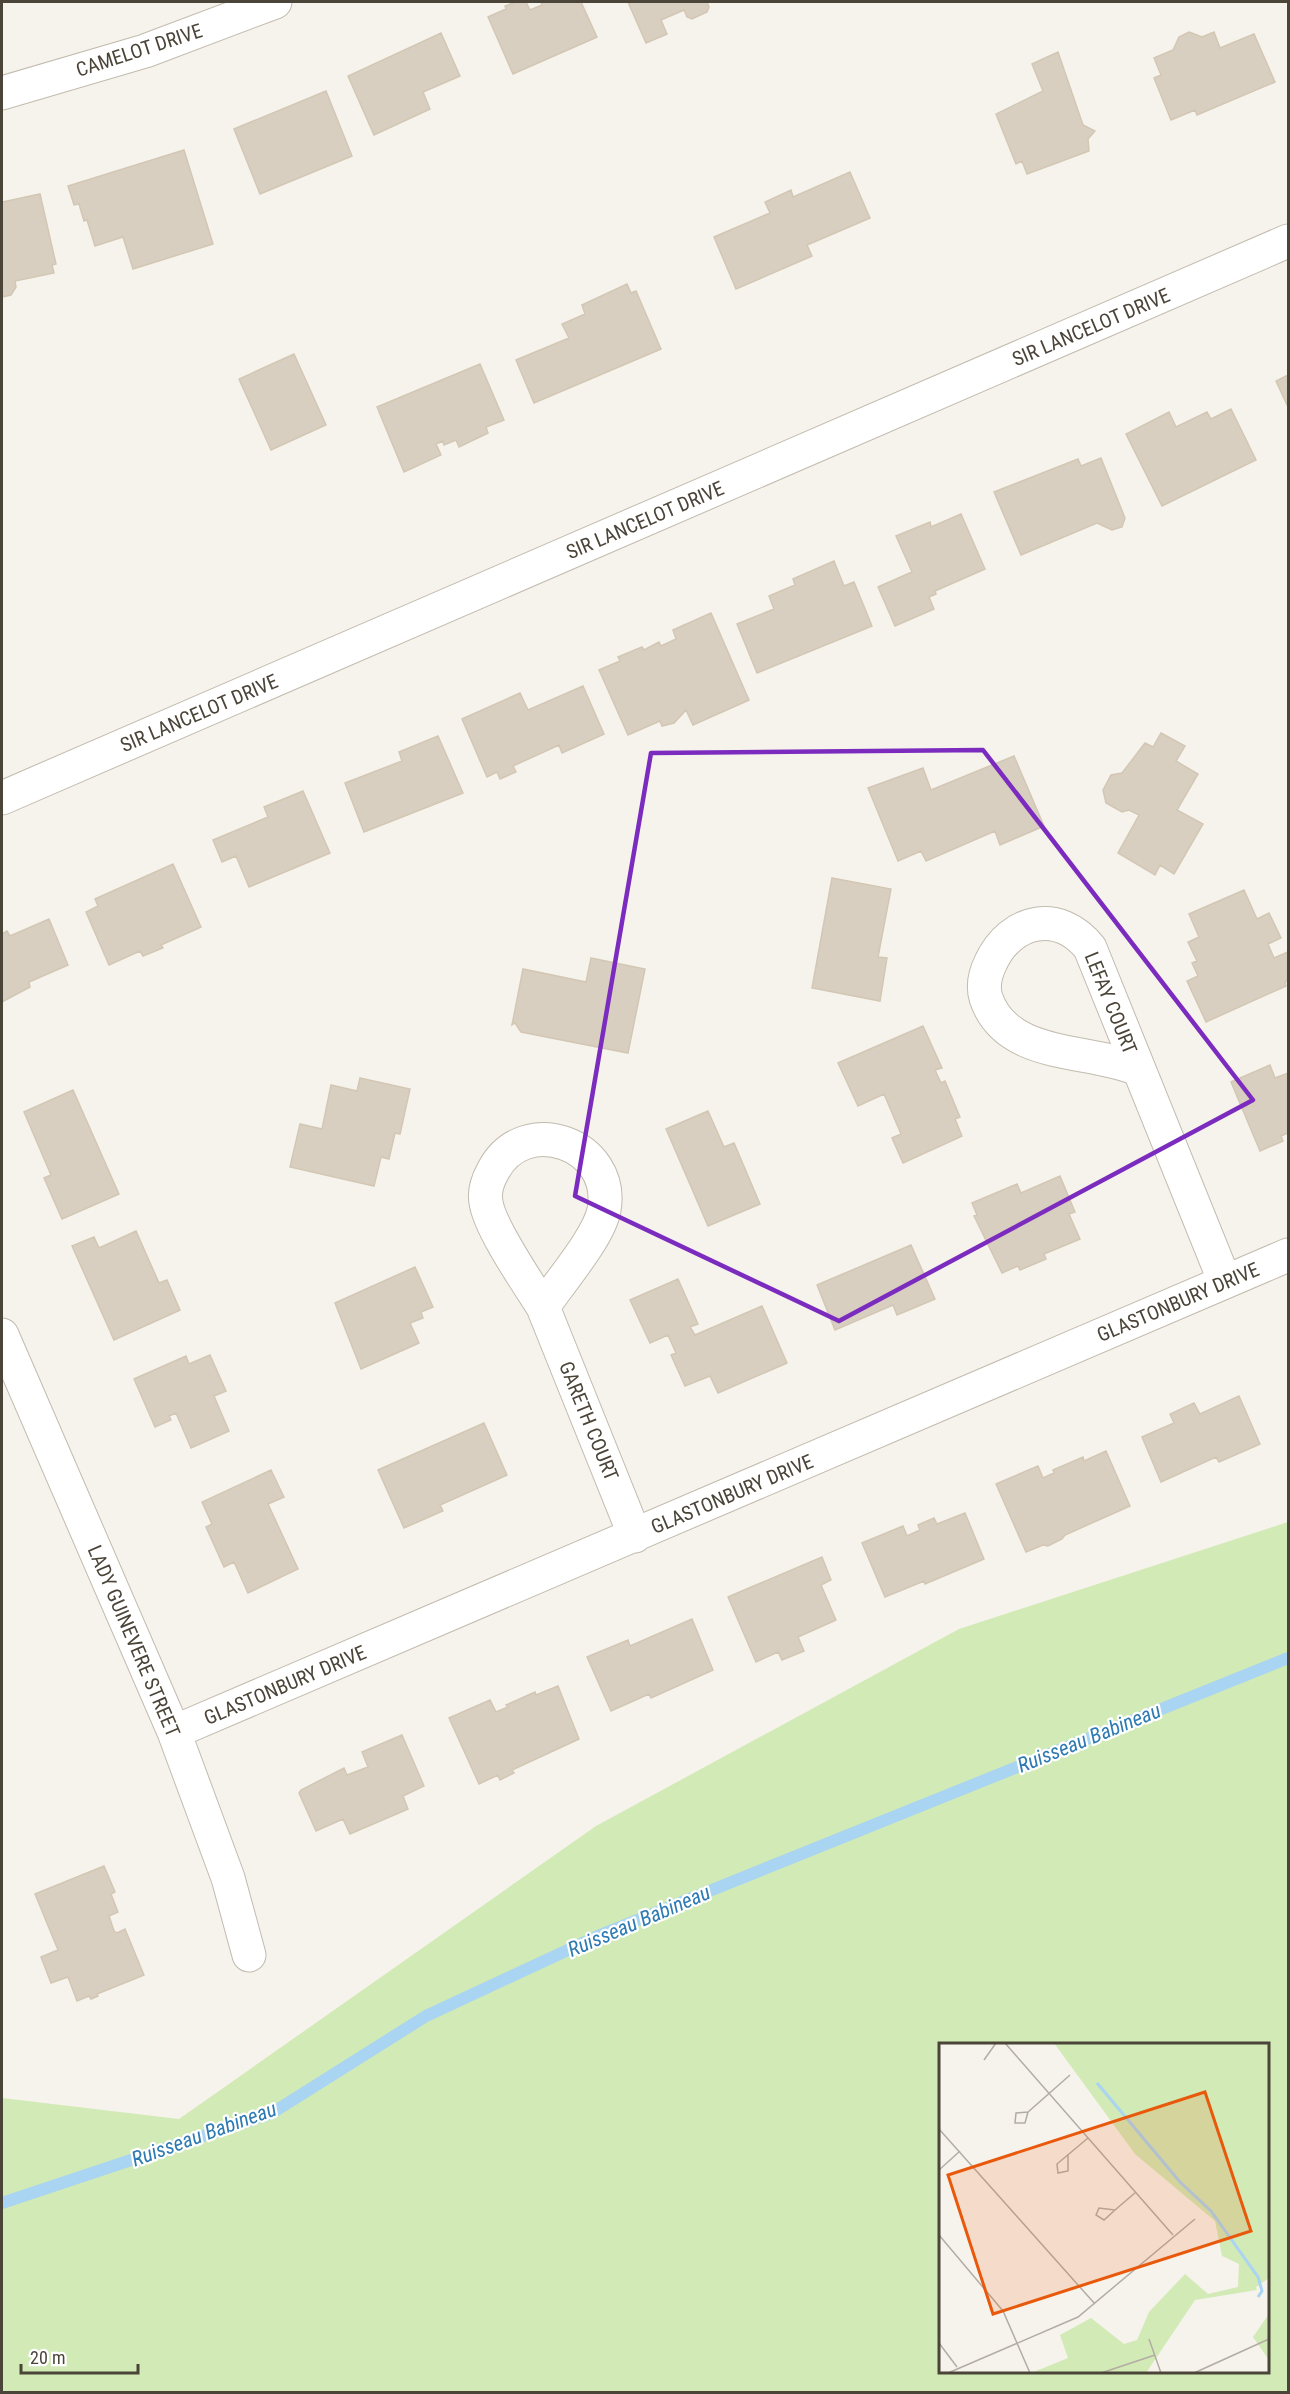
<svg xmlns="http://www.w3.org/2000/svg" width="1290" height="2394" viewBox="0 0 1290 2394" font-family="'Roboto Condensed',sans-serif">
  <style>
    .green { fill: #d2eab5; fill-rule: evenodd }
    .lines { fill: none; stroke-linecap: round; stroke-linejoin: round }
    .stream { stroke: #a9d4f2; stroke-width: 12 }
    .building { fill: #d8cfc1; stroke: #d3c7b4; stroke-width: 1.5 }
    .minor-casing { stroke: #c2bbae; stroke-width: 35 }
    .minor { stroke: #fff; stroke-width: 33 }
    .marked { fill: none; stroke: #7b2cbf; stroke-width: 4.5; stroke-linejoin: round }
    .labels { text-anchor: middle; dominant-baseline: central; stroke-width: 4.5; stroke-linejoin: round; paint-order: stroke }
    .street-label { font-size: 20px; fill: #4b4439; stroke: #fff }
    .water-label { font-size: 21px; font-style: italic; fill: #2e7ab2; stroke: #fff }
    .inset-river { fill: none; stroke: #a9d4f2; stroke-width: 3 }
    .inset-road { fill: none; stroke: #b2ada4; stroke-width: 1.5 }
    .view { fill: #e8590c; fill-opacity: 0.15; stroke: #e8590c; stroke-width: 3 }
    .inset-edge { fill: none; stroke: #4b4439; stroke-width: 3 }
  </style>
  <rect width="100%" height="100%" fill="#f6f3ec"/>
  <path class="green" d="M 1288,1522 L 1288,2392 L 2,2392 L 2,2098 L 179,2119 L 596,1826 L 959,1629 ZM 940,2044 L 1268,2044 L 1268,2372 L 940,2372 Z"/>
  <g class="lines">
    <path class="stream" d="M 2,2203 L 272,2113 L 426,2016 L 600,1935 L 1288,1658"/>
  </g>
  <path class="building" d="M 516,2 L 526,2 L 530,10 L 542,5 L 541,2 L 581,2 L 597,37 L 513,74 L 488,17 L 506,9 L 505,6 Z
    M 628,2 L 707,2 L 709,7 L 707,12 L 692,19 L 687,17 L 684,10 L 661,20 L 667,34 L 646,43 Z
    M 1189,32 L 1202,37 L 1214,32 L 1220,48 L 1254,34 L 1275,82 L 1197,115 L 1195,110 L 1171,120 L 1154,78 L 1161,75 L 1154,58 L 1173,50 L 1179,37 Z
    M 441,33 L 460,76 L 423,92 L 430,109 L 374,135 L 348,76 Z
    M 1058,52 L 1083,125 L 1095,131 L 1088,139 L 1089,151 L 1027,174 L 1022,161 L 1016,164 L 996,114 L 1043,91 L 1032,64 Z
    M 326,91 L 352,156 L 260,194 L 234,129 Z
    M 184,150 L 213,244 L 133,269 L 123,237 L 95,246 L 87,220 L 84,221 L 79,204 L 74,205 L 68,186 Z
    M 850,172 L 870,218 L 807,245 L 812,256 L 736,289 L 714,237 L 770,213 L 765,202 L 791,190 L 793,197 Z
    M 40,194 L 56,264 L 52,265 L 54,273 L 15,281 L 16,287 L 11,295 L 2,297 L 2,202 Z
    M 627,284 L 631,293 L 636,291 L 661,349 L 534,403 L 516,360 L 569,338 L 562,324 L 585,314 L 582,305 Z
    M 294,354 L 326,425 L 271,450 L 239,379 Z
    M 480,364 L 504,420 L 486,427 L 488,433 L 459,447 L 456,440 L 444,445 L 443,441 L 436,444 L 441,455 L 404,472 L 377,407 Z
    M 1288,375 L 1288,407 L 1276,381 Z
    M 1231,409 L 1256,460 L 1162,506 L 1126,434 L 1169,412 L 1176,427 L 1207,412 L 1211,419 Z
    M 1101,458 L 1125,518 L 1122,527 L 1112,530 L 1097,523 L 1021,555 L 994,492 L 1078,459 L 1081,466 Z
    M 961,514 L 985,569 L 935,591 L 936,594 L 929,597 L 934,609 L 895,626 L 878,587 L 912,572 L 896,536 L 930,522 L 931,527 Z
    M 834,561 L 844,586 L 854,582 L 872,626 L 757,673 L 737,624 L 774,609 L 769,596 L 795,585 L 793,579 Z
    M 711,613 L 749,700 L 693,725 L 686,710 L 674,723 L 662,726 L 660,721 L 628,735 L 599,670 L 620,661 L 618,657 L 642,647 L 644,650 L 659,642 L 661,646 L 676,639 L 673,630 Z
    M 583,686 L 604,734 L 562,753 L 559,745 L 513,766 L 516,772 L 500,779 L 497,772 L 487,777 L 462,719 L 520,693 L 528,710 Z
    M 1161,733 L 1185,746 L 1176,761 L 1198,774 L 1177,810 L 1203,824 L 1174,874 L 1160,865 L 1155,875 L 1118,853 L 1139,815 L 1129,810 L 1122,812 L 1106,803 L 1103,790 L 1111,775 L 1122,773 L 1145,743 L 1153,747 Z
    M 438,736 L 463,793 L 364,832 L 345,783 L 402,761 L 399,752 Z
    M 1014,756 L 1044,826 L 1000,845 L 995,831 L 926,861 L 921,851 L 898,861 L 868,788 L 923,768 L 931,790 Z
    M 303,791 L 330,853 L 249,887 L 236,856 L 222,862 L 213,840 L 268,817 L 264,807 Z
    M 173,864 L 201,927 L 161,945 L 163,948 L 143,956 L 140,951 L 109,965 L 86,912 L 98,906 L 95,899 Z
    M 832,878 L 891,889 L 878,957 L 887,958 L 880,1001 L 812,988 Z
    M 1244,890 L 1257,919 L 1269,913 L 1281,938 L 1268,944 L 1274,958 L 1288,952 L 1288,981 L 1285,982 L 1286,986 L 1206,1022 L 1187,981 L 1198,976 L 1192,963 L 1197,961 L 1188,942 L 1199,937 L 1189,914 Z
    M 49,919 L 68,965 L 29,982 L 30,987 L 2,1002 L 2,934 L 7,931 L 10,936 Z
    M 591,958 L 645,969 L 628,1053 L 521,1032 L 515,1023 L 512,1025 L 523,969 L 586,982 Z
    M 923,1026 L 942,1068 L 935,1070 L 941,1083 L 945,1081 L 960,1117 L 955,1119 L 962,1136 L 903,1163 L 892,1138 L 901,1134 L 884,1094 L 858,1106 L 838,1063 Z
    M 1270,1065 L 1275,1078 L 1288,1073 L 1288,1133 L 1281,1136 L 1283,1141 L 1260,1151 L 1231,1082 Z
    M 360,1078 L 410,1089 L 400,1134 L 395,1133 L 389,1159 L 381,1157 L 374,1186 L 290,1167 L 300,1124 L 322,1129 L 331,1085 L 357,1091 Z
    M 73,1090 L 119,1194 L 62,1219 L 44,1178 L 51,1175 L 24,1112 Z
    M 708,1111 L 724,1147 L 734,1143 L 760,1204 L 708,1226 L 666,1129 Z
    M 1060,1176 L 1075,1212 L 1069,1214 L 1080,1239 L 1044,1254 L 1046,1259 L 1020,1270 L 1018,1266 L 1002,1273 L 974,1216 L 977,1215 L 972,1203 L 1017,1184 L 1021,1193 Z
    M 136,1231 L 159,1283 L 167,1280 L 180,1310 L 114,1340 L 72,1246 L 94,1237 L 99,1248 Z
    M 911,1245 L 935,1299 L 897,1315 L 893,1305 L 835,1330 L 817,1285 Z
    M 415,1267 L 433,1307 L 421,1312 L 423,1318 L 410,1323 L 419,1343 L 361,1369 L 335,1303 Z
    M 678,1279 L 698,1324 L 690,1327 L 695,1335 L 762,1306 L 787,1363 L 718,1393 L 710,1376 L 685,1386 L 671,1355 L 676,1353 L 668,1335 L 650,1343 L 630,1300 Z
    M 210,1355 L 226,1391 L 214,1396 L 229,1431 L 191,1448 L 176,1413 L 169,1416 L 171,1420 L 155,1427 L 134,1379 L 186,1356 L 189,1364 Z
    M 1239,1396 L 1260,1444 L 1219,1462 L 1216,1457 L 1161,1482 L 1142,1437 L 1174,1423 L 1170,1414 L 1194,1403 L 1200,1414 Z
    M 484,1423 L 507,1475 L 440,1505 L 443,1511 L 404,1528 L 378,1470 Z
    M 1106,1451 L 1130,1506 L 1065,1535 L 1062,1539 L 1048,1546 L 1043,1545 L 1026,1552 L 996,1484 L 1038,1466 L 1043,1478 L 1054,1473 L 1053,1470 L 1083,1457 L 1084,1461 Z
    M 271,1470 L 284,1497 L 268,1504 L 298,1569 L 248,1593 L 234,1562 L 224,1567 L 206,1527 L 212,1524 L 202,1502 Z
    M 965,1513 L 984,1559 L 925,1584 L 924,1581 L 885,1597 L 862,1543 L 903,1526 L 907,1536 L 920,1530 L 918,1525 L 934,1518 L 937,1524 Z
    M 822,1557 L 831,1580 L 821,1585 L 836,1620 L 798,1637 L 804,1651 L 782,1660 L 778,1652 L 756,1662 L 728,1597 Z
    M 692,1619 L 713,1670 L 651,1698 L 649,1694 L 611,1711 L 587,1657 L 628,1640 L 630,1646 Z
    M 558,1686 L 579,1739 L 512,1770 L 514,1773 L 500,1780 L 498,1775 L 479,1784 L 449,1718 L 490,1700 L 496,1712 L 508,1707 L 506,1705 L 535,1692 L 536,1695 Z
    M 402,1735 L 424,1786 L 403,1796 L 408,1809 L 350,1834 L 343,1819 L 316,1831 L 299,1793 L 301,1790 L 344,1768 L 347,1775 L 368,1767 L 362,1752 Z
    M 104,1866 L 115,1892 L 111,1894 L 118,1912 L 109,1916 L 114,1931 L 117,1933 L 125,1929 L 144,1975 L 97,1994 L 98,1996 L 91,1999 L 89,1996 L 77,2001 L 68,1977 L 51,1983 L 41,1957 L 58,1950 L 35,1894 Z"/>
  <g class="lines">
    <g class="minor-casing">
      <path id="minor" d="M 2,93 L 145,51 L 275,2
        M 2,798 L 1288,241
        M 1137,1069 C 1089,1048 1007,1060 986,998 C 982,985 985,974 991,962 C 1011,919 1059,909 1090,948 L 1225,1282
        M 543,1307 C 528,1283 489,1227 486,1202 C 484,1192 488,1180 493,1171 C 524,1111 616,1144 604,1210 C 599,1237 559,1283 543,1307 L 635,1536
        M 2,1335 L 174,1732 L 228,1878 L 249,1955
        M 174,1732 L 1288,1255"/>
    </g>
    <use href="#minor" class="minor"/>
  </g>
  <path class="marked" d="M 983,750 L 1253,1100 L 839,1321 L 575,1196 L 651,753 Z"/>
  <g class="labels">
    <g class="street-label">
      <text transform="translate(139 50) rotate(-18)">CAMELOT DRIVE</text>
      <text transform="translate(1091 327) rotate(-23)">SIR LANCELOT DRIVE</text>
      <text transform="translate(645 520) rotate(-23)">SIR LANCELOT DRIVE</text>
      <text transform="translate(199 713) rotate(-23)">SIR LANCELOT DRIVE</text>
      <text transform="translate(1111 1003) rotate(68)">LEFAY COURT</text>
      <text transform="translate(1178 1302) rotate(-23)">GLASTONBURY DRIVE</text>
      <text transform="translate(589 1421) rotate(68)">GARETH COURT</text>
      <text transform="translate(732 1494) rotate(-23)">GLASTONBURY DRIVE</text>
      <text transform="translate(134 1641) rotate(67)">LADY GUINEVERE STREET</text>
      <text transform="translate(285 1685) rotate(-23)">GLASTONBURY DRIVE</text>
    </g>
    <g class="water-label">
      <text transform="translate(1089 1738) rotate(-22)">Ruisseau Babineau</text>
      <text transform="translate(639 1921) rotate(-23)">Ruisseau Babineau</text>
      <text transform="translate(204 2134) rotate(-20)">Ruisseau Babineau</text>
    </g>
  </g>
  <g transform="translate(939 2043)">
    <rect width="330" height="330" fill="#f6f3ec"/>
    <path d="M 115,0 L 330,0 L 330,235 L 317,244 L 318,247 L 256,257 L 207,330 L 92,330 L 129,315 L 121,292 L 152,275 L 185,301 L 198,297 L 210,269 L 246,231 L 269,251 L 299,244 L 300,221 L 283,213 L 276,178 L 196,111 ZM 330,271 L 330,317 L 314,294 Z" fill="#d2eab5"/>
    <path class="inset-river" d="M 158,40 L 241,139 L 272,168 L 319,234 L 323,248 L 319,254"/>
    <path class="inset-road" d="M 66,0 L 234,192M 45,17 L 57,0M 89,69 L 86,80 L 76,80 L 77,70 L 89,69 L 131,32M 0,86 L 156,261M 129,111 L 129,128 L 119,130 L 118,121 L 149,95M 0,127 L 21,108M 176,167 L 165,177 L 157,172 L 160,165 L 176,167 L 197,149M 0,192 L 64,268 L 91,330M 210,296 L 222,330M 0,300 L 18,324M 9,330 L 139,274 L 256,176M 162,330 L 216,312M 255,330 L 330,296"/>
    <path class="view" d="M 266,49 L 312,188 L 54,271 L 9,132 Z"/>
    <rect width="330" height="330" class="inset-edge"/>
  </g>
  <rect width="1290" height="2394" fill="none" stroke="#4b4439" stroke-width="6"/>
  <path d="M21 2364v9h117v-9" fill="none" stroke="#4b4439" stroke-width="3"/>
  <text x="30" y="2364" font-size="18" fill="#4b4439" stroke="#ffffff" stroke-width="4.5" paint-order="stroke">20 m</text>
</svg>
